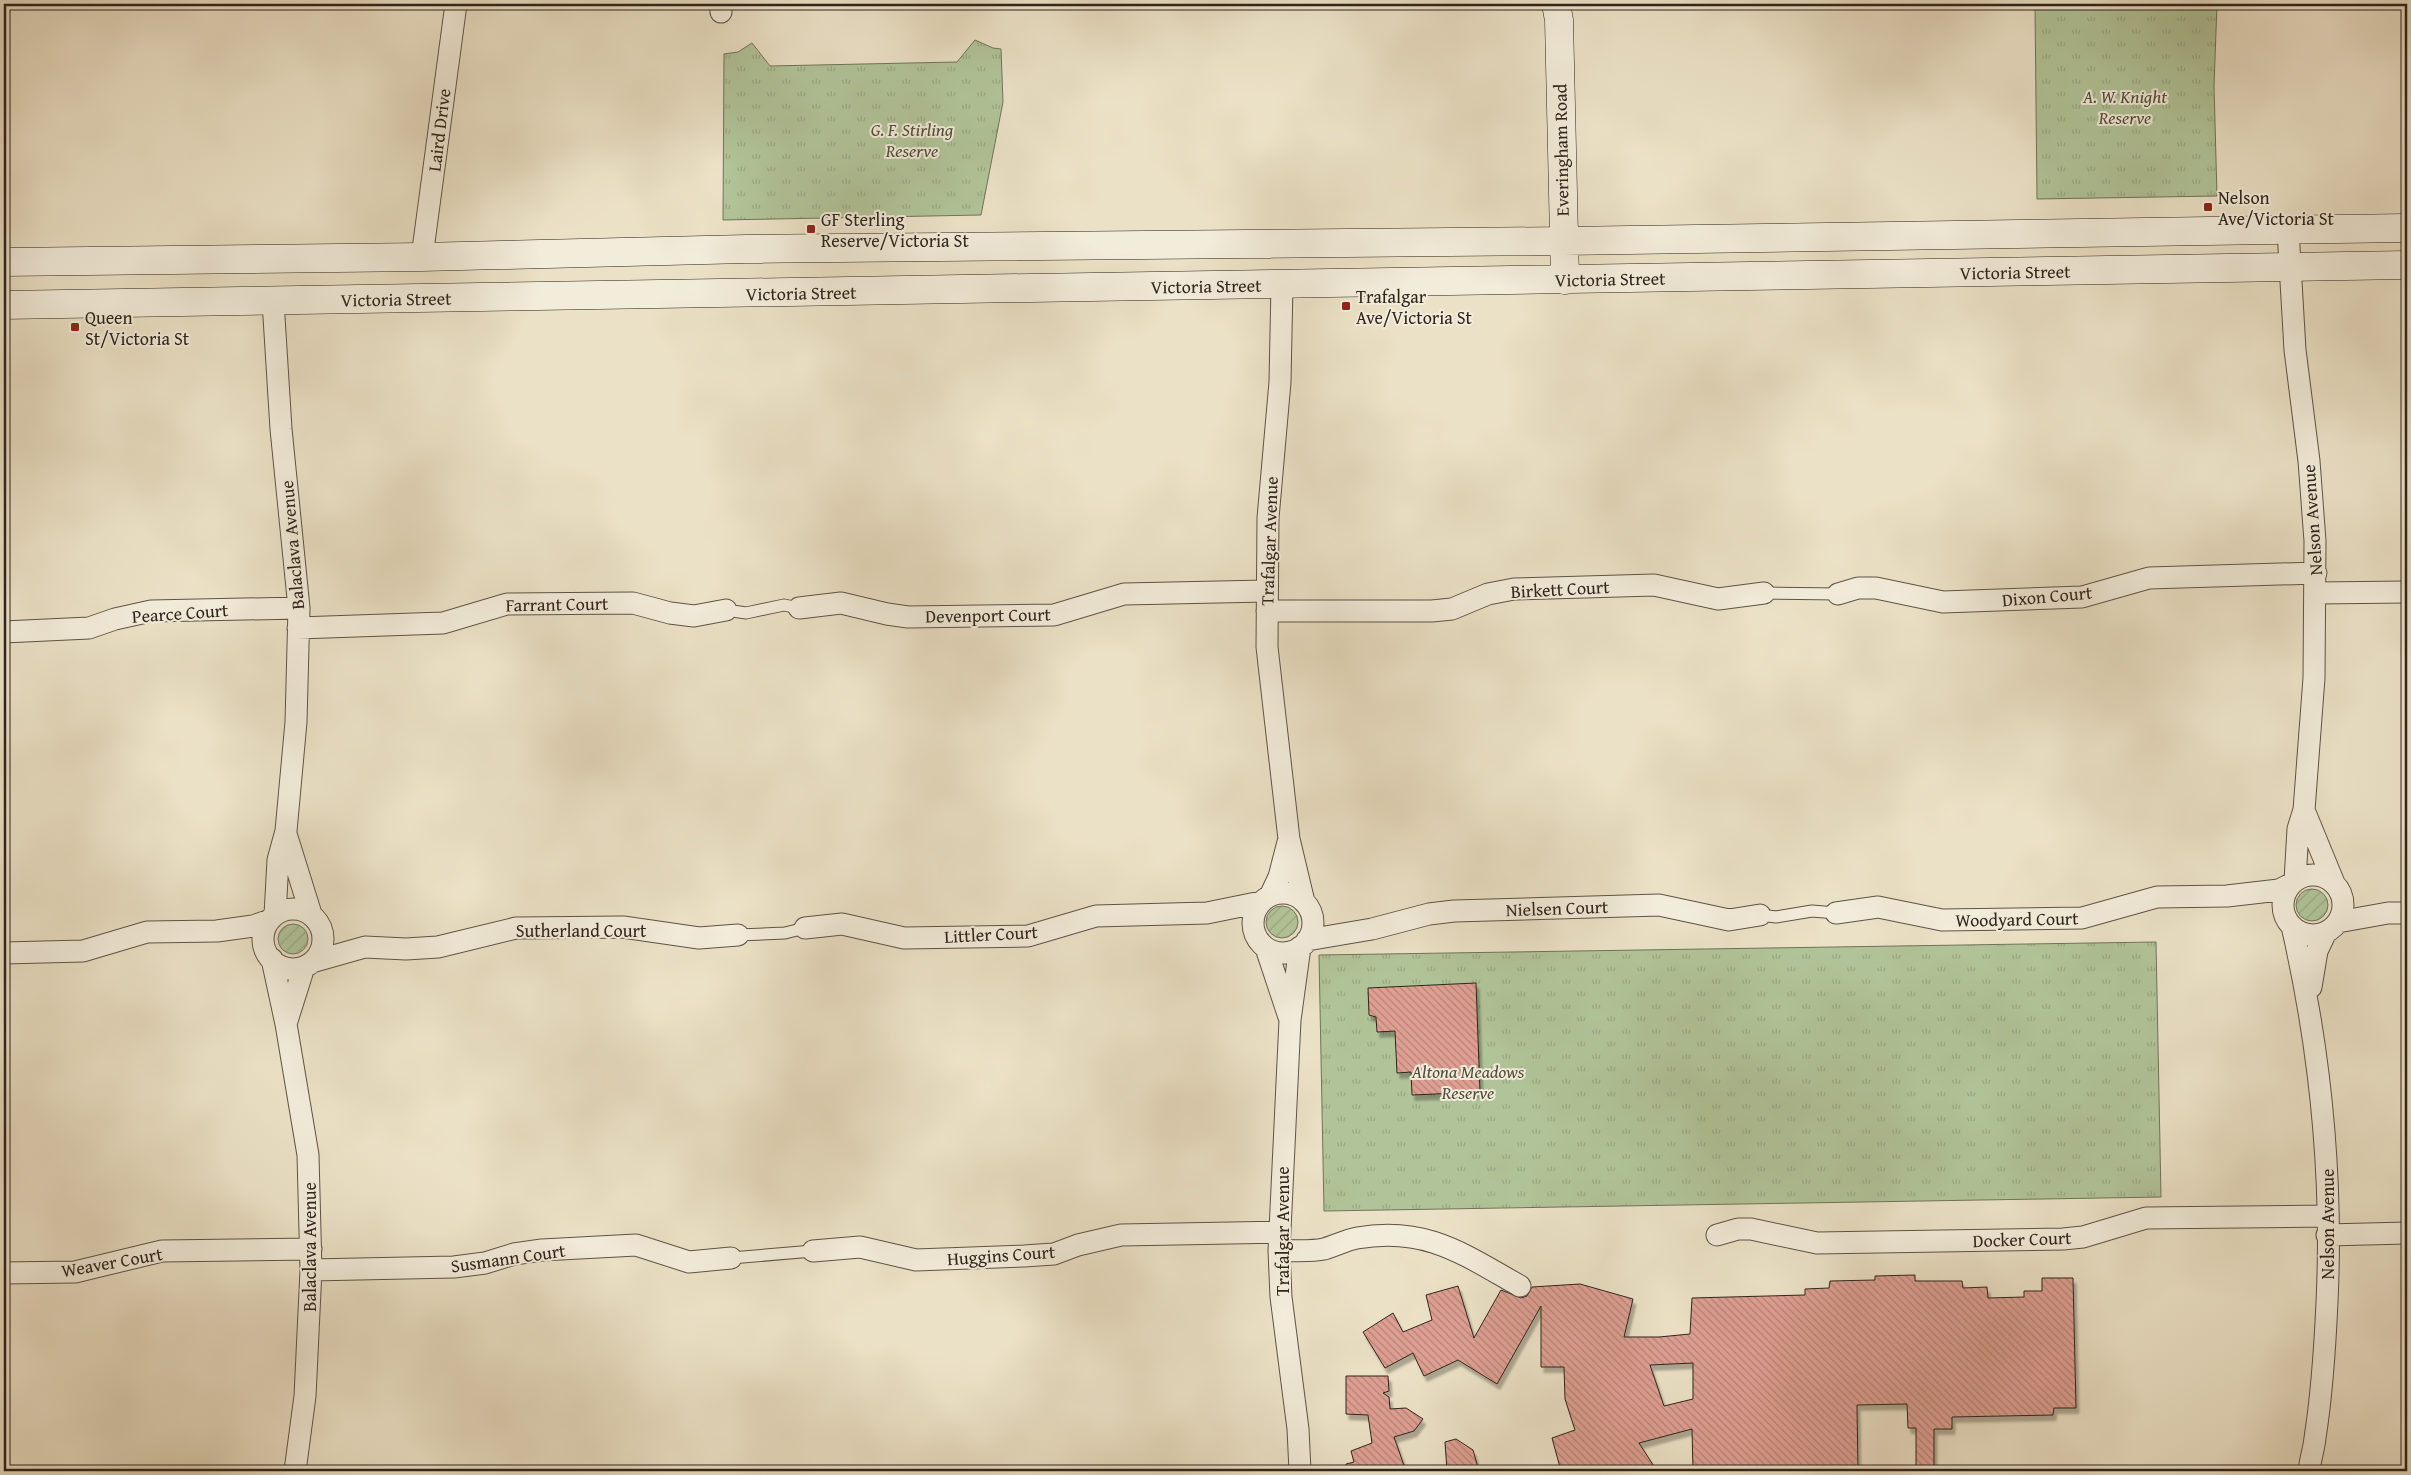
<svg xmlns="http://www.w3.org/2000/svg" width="2411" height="1475" viewBox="0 0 2411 1475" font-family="'Gentium Book Plus',serif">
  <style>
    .grass { fill: url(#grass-tufts); stroke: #70745a }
    .garden { fill: url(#garden-furrows); stroke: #70745a }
    .building { fill: url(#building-back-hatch); stroke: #2f241c; fill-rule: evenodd; filter: url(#shadow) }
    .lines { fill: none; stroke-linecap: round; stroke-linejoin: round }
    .lane-casing { stroke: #5e5346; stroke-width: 13 }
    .street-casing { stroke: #5e5346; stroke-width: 23 }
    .secondary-casing { stroke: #2f241c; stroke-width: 29 }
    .lane { stroke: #f2ecda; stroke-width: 11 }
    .street { stroke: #f2ecda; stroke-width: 21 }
    .secondary { stroke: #f2ecda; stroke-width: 28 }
    .poi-dot { fill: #8f2418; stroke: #f2ecda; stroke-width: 2 }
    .labels { text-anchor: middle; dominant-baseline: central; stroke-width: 4; stroke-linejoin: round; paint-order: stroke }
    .park-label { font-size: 18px; font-style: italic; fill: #504c3b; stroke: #f2ecda }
    .street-label { font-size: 18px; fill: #2f241c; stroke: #f2ecda }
    .poi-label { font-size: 18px; fill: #2f241c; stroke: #f2ecda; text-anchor: start }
  </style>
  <defs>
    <pattern id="grass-tufts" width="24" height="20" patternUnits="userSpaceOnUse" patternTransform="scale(1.25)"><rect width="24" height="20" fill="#b1c499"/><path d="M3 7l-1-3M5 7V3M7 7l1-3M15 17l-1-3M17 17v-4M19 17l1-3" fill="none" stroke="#99a883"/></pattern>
    <pattern id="garden-furrows" width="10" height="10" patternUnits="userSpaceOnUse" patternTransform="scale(1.25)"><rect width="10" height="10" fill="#b1c499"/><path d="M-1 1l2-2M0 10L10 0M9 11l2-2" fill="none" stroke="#99a883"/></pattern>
    <pattern id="building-back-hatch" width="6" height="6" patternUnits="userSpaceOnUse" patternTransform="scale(1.25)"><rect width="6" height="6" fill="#dfa093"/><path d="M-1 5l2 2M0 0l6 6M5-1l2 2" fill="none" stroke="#b58277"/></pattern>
    <filter id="shadow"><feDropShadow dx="3" dy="5.5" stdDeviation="1" flood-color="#0004"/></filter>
  </defs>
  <rect width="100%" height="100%" fill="#ebe1c6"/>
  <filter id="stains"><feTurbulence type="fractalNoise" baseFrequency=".004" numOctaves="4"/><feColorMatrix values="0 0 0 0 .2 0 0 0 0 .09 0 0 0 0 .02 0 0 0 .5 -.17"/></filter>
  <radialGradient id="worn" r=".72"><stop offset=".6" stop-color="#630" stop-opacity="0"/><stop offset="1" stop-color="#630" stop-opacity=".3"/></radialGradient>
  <path class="grass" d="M 2035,4 L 2217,4 L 2214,86 L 2217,196 L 2037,199 Z
    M 975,40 L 993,48 L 1001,49 L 1003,102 L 981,215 L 723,220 L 724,54 L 738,52 L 752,43 L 770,66 L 957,62 Z
    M 2156,942 L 2161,1197 L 1324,1211 L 1319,955 Z"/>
  <path class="garden" d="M2296 905a16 16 0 1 1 32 0a16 16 0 1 1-32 0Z
    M1266 922a16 16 0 1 1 32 0a16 16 0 1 1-32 0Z
    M278 939a15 15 0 1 1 30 0a15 15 0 1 1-30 0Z"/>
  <path class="building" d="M 1476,983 L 1480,1092 L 1412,1095 L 1411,1072 L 1397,1073 L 1395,1031 L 1377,1032 L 1376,1017 L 1369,1015 L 1368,988 Z
    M 1915,1275 L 1915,1281 L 1962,1281 L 1963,1288 L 1987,1287 L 1988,1298 L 2024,1297 L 2024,1291 L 2042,1291 L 2042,1278 L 2073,1278 L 2076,1408 L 2054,1408 L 2053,1415 L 1952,1417 L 1952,1429 L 1934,1429 L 1934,1467 L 1916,1468 L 1916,1428 L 1908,1428 L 1907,1404 L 1857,1405 L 1858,1471 L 1693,1471 L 1692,1429 L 1639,1443 L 1657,1471 L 1561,1471 L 1552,1438 L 1575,1430 L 1565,1399 L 1564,1367 L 1541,1367 L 1541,1306 L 1497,1384 L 1458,1360 L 1424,1376 L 1413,1353 L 1385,1368 L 1363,1332 L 1393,1313 L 1403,1332 L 1432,1320 L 1426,1295 L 1458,1286 L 1474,1338 L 1501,1290 L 1521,1298 L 1527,1296 L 1532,1287 L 1580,1284 L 1633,1299 L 1624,1337 L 1659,1337 L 1690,1334 L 1692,1298 L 1805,1295 L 1805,1289 L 1829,1288 L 1830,1281 L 1875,1280 L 1875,1276 ZM 1693,1363 L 1693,1399 L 1664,1406 L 1650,1365 Z
    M 1346,1376 L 1388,1376 L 1389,1391 L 1383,1393 L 1389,1397 L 1390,1409 L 1406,1408 L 1423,1419 L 1414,1431 L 1394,1437 L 1406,1471 L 1346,1471 L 1346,1464 L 1354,1462 L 1351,1451 L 1372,1443 L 1368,1415 L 1346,1414 Z
    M 1456,1439 L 1473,1450 L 1479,1471 L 1447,1471 L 1445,1442 Z"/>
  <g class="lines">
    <g class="lane-casing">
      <path id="lane" d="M 1764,593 L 1838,594
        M 726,610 L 746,613 L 784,605 L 799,608
        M 1760,915 L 1776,917 L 1812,911 L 1836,913
        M 738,935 L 785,933 L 805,928
        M 731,1258 L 813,1251"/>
    </g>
    <g class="street-casing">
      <path id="street" d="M 721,4 L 721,12
        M 2288,230 L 2295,350 L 2309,461 L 2315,541 L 2314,678 L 2304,810 L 2298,829 L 2295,881
        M 422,257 L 456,4
        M 1282,284 L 1280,382 L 1268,518 L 1267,647 L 1289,839 L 1304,902
        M 273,301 L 281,429 L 299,608 L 296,722 L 286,831 L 278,860 L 275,915
        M 2316,593 L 2407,592
        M 1838,594 L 1858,588 L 1876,588 L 1943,602 L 2082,597 L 2149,578 L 2316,573
        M 799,608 L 841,603 L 887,614 L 908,617 L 1054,615 L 1124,594 L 1266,591
        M 1267,611 L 1432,611 L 1452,609 L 1488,594 L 1514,589 L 1654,585 L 1718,599 L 1764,593
        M 298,628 L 443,623 L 507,604 L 633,603 L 670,613 L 694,616 L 726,610
        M 4,632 L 89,628 L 115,619 L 151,611 L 299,608
        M 2304,810 L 2334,883
        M 286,834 L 311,914
        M2283 905a30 30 0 1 1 60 0a30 30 0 1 1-60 0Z
        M1253 923a30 30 0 1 1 60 0a30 30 0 1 1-60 0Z
        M 1270,896 L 1279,877 L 1288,842
        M263 939a30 30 0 1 1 60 0a30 30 0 1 1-60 0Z
        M 1836,913 L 1878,907 L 1942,920 L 2082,918 L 2157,897 L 2227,896 L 2279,890 L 2291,884
        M 2338,922 L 2388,913 L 2407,913
        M 2292,926 C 2320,1049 2333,1176 2327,1302 C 2325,1347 2322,1393 2315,1438 C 2314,1449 2310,1460 2309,1471
        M 805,928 L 842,924 L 904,938 L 1028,936 L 1096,916 L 1207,913 L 1261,902
        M 1307,940 L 1372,929 L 1429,914 L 1454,911 L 1659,905 L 1729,920 L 1760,915
        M 1266,948 L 1289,1017
        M 4,953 L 83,951 L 147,932 L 217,931 L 253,926 L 270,920
        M 272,959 L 286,1024 L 308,1155 L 311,1270 L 305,1396 L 295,1471
        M 312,962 L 365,947 L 406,949 L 438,947 L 516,928 L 623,927 L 699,938 L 738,935
        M 2311,987 L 2317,951 L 2326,932
        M 286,1024 L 304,967
        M 1717,1235 L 1738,1229 L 1751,1229 L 1817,1243 L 2063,1239 L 2083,1237 L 2146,1218 L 2327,1216
        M 2327,1235 L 2407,1233
        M 813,1251 L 860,1247 L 916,1260 L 1024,1256 L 1054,1254 L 1078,1245 L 1121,1235 L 1279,1232
        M 1279,1251 C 1293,1250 1310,1252 1324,1249 C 1335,1246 1346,1240 1357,1238 C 1426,1226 1463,1254 1520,1286
        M 311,1270 L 454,1267 L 485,1263 L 514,1254 L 542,1250 L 636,1245 L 689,1262 L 731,1258
        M 4,1273 L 75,1272 L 162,1251 L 311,1249
        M 1300,1471 L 1298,1429 L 1281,1297 L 1279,1251 L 1290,1020 L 1300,947"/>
    </g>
    <g class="secondary-casing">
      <path id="secondary" d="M 1556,4 L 1559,20 L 1565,280
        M 4,262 L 422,257 L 746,249 L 1563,241 L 2407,228
        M 4,305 L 2407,265"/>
    </g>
    <use href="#lane" class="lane"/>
    <use href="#street" class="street"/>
    <use href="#secondary" class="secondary"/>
  </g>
  <g class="poi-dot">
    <rect x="2203" y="202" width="10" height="10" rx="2.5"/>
    <rect x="806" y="224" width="10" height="10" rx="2.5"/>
    <rect x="1341" y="301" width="10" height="10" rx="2.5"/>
    <rect x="70" y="322" width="10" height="10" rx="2.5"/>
  </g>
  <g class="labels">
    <g class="park-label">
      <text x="2125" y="96">A. W. Knight<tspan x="2125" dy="21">Reserve</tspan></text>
      <text x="912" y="129">G. F. Stirling<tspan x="912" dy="21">Reserve</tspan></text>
      <text x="1468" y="1071">Altona Meadows<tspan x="1468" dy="21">Reserve</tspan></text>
    </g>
    <g class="street-label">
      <text transform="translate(439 130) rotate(-83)">Laird Drive</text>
      <text transform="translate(1561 150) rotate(-91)">Everingham Road</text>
      <text transform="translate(2015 272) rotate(-1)">Victoria Street</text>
      <text transform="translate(1610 279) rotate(-1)">Victoria Street</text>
      <text transform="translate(1206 286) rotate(-1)">Victoria Street</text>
      <text transform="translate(801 293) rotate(-1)">Victoria Street</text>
      <text transform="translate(396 299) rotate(-1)">Victoria Street</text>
      <text transform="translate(2312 520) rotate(-94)">Nelson Avenue</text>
      <text transform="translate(1269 541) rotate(-88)">Trafalgar Avenue</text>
      <text transform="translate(292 545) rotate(-95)">Balaclava Avenue</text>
      <text transform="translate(1560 589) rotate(-3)">Birkett Court</text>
      <text transform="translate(2047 596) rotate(-5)">Dixon Court</text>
      <text transform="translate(557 604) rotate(-1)">Farrant Court</text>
      <text transform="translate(180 613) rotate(-4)">Pearce Court</text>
      <text transform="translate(988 615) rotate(-1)">Devenport Court</text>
      <text transform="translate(1557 908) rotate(-2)">Nielsen Court</text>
      <text transform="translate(2017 919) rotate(-1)">Woodyard Court</text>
      <text x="581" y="930">Sutherland Court</text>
      <text transform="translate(991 934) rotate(-3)">Littler Court</text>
      <text transform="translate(2327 1224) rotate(-90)">Nelson Avenue</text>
      <text transform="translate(1282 1231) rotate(-90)">Trafalgar Avenue</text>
      <text transform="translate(2022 1239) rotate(-2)">Docker Court</text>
      <text transform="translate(309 1247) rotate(-90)">Balaclava Avenue</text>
      <text transform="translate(1001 1255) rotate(-4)">Huggins Court</text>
      <text transform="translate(508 1258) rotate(-8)">Susmann Court</text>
      <text transform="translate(112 1262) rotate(-10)">Weaver Court</text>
    </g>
    <g class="poi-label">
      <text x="2218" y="197">Nelson<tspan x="2218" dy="21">Ave/Victoria St</tspan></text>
      <text x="821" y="219">GF Sterling<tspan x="821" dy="21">Reserve/Victoria St</tspan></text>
      <text x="1356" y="296">Trafalgar<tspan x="1356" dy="21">Ave/Victoria St</tspan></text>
      <text x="85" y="317">Queen<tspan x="85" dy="21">St/Victoria St</tspan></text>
    </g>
  </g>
  <rect width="2411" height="1475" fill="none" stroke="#ebe1c6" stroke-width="20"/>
  <rect x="5" y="5" width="2401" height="1465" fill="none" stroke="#2f241c" stroke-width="2.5"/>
  <rect x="10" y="10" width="2391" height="1455" fill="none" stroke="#2f241c"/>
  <rect width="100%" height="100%" filter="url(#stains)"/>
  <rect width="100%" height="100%" fill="url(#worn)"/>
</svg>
